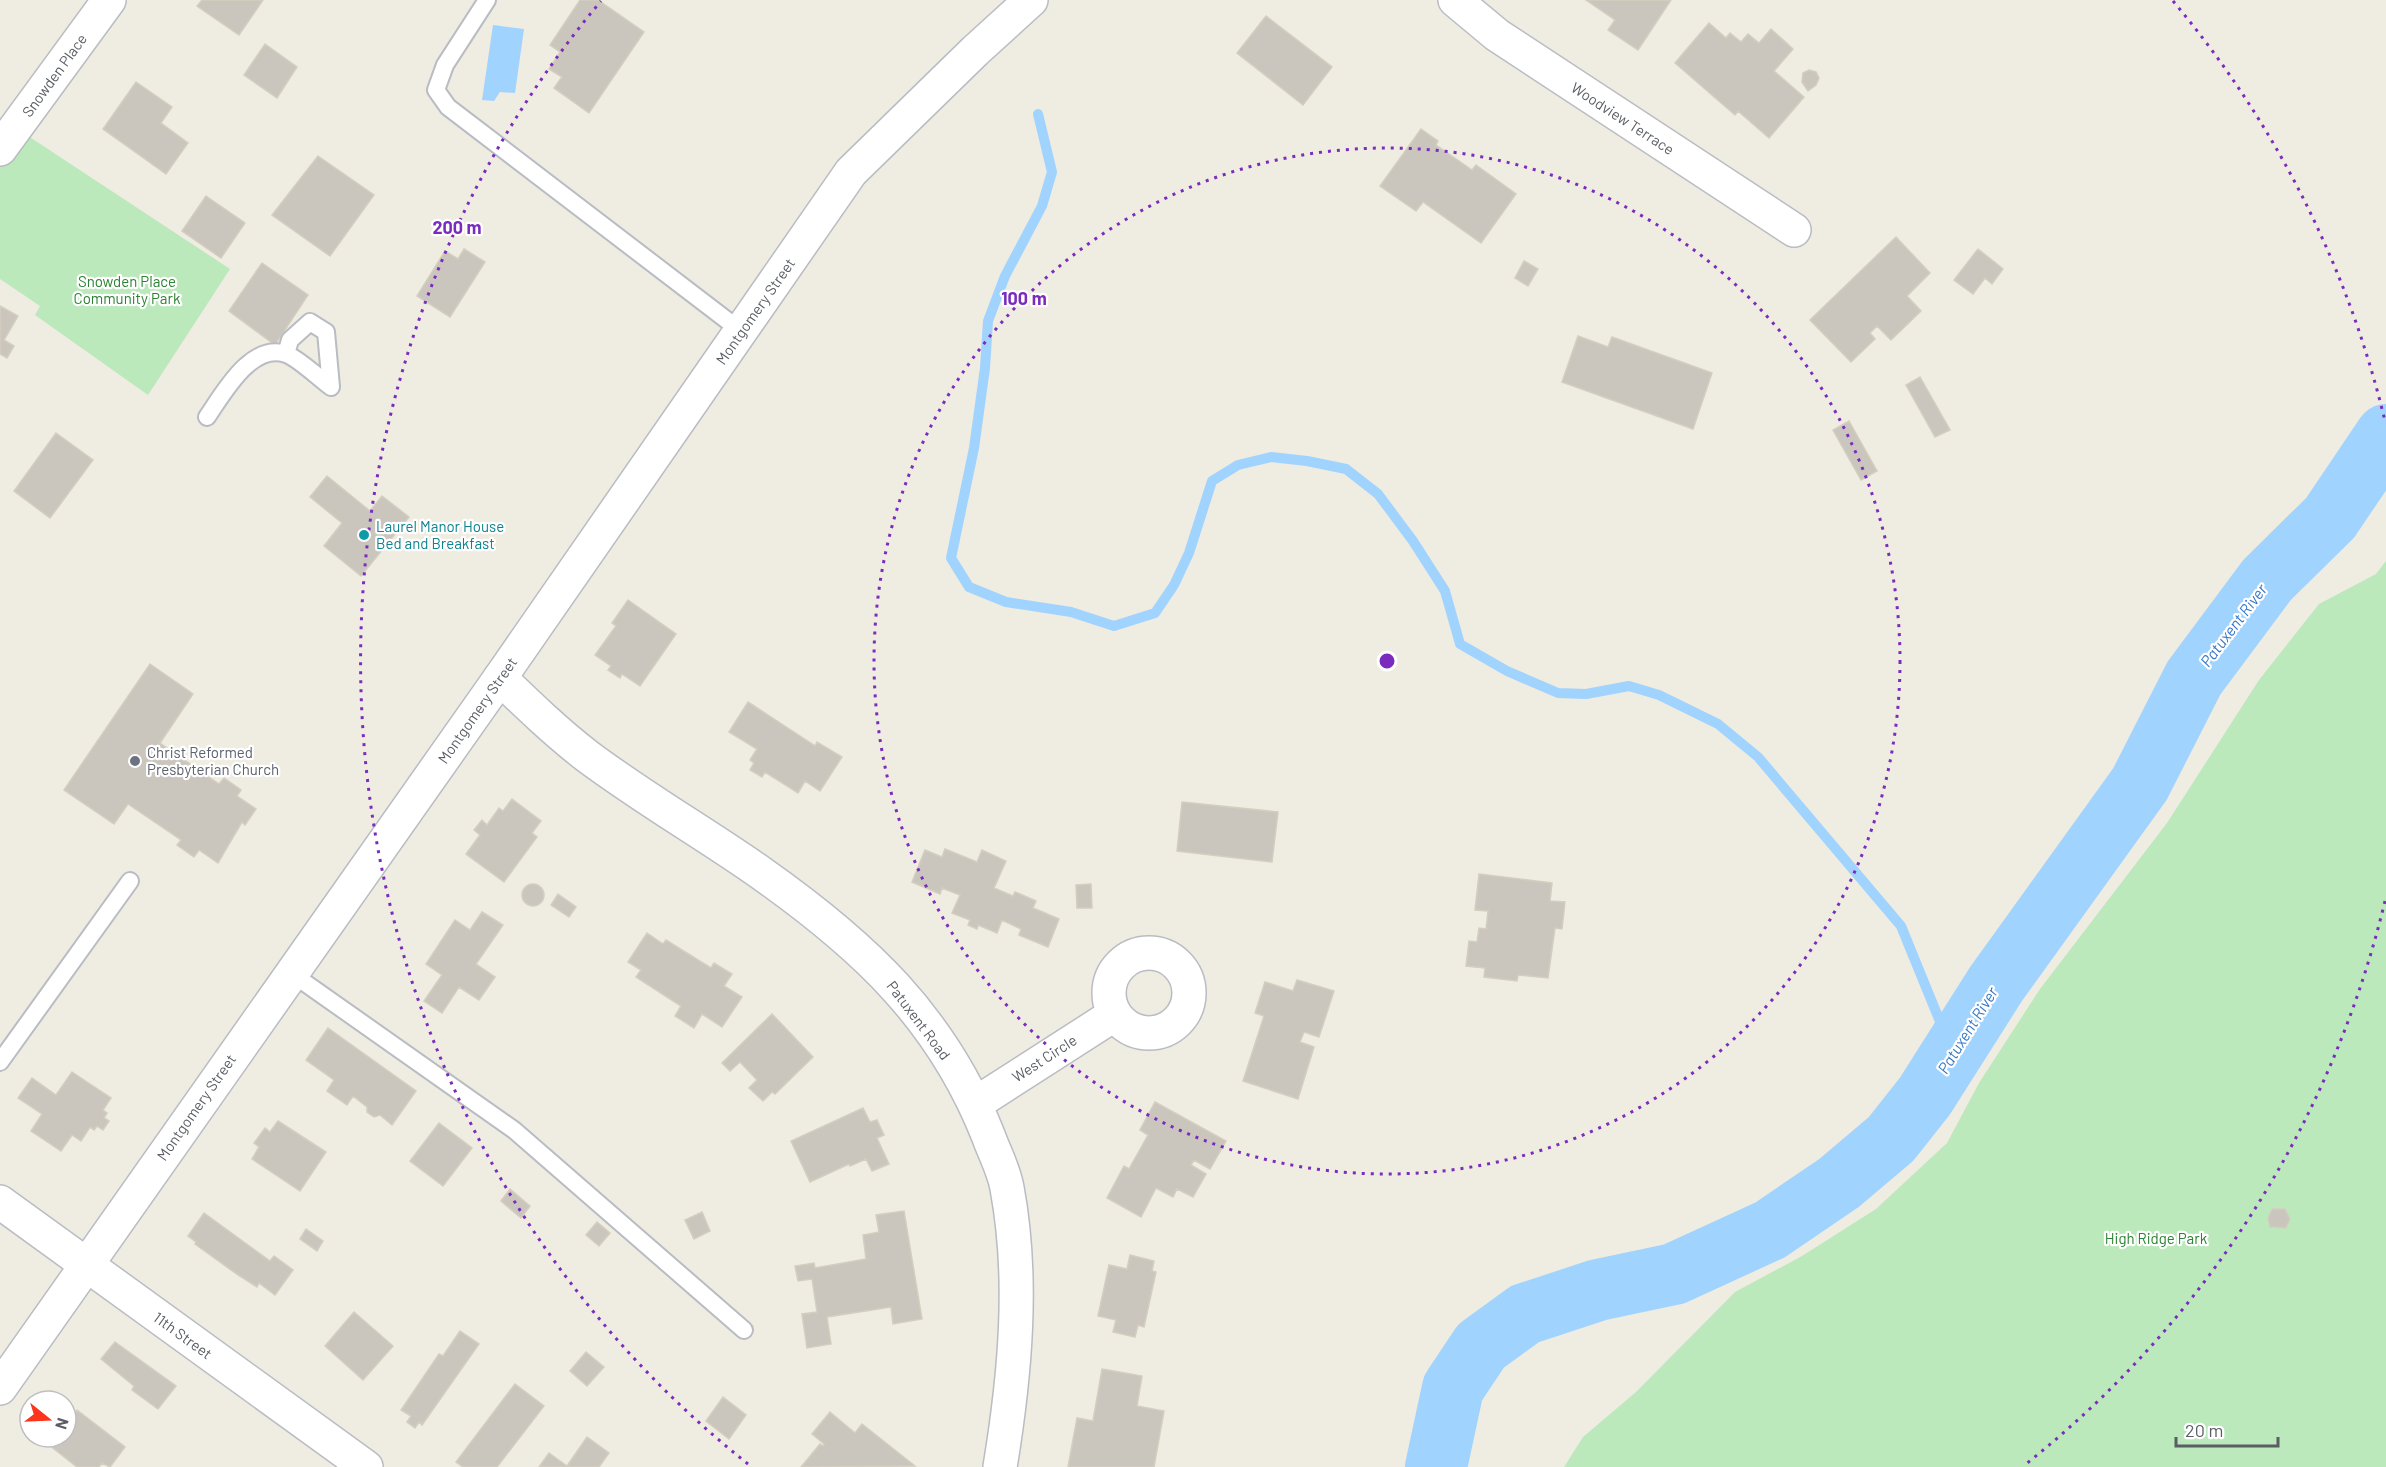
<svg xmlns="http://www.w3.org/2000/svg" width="2386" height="1467" viewBox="0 0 2386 1467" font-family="Barlow,sans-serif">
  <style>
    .green { fill: #bbe9bc }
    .water { fill: #a1d3ff }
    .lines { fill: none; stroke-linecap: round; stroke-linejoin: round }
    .stream { stroke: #a1d3ff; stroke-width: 10 }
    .river { stroke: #a1d3ff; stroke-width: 62 }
    .building { fill: #cac6be; stroke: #d4cebf; stroke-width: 1.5 }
    .service-casing { stroke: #b9bcc2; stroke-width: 20 }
    .minor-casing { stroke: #b9bcc2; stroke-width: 36 }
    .tertiary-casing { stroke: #b9bcc2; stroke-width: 36 }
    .service { stroke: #fff; stroke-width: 16 }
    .minor { stroke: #fff; stroke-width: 33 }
    .tertiary { stroke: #fff; stroke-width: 33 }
    .ring { fill: none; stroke: #7b2cbf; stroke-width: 3; stroke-dasharray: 3 6 }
    .culture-dot { fill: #0f9aa8; stroke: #fff; stroke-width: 2 }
    .worship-dot { fill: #6b7280; stroke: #fff; stroke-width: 2 }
    .labels { text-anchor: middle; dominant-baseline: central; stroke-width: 4.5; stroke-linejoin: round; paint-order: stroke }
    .street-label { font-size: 15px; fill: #5a5e64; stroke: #fff }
    .park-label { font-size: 15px; fill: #2b8232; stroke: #fff }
    .culture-label { font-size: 15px; fill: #0d838f; stroke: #fff; text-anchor: start }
    .worship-label { font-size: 15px; fill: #5b616d; stroke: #fff; text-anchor: start }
    .water-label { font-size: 16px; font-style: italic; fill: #3577c6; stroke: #fff }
    .centre { fill: #7b2cbf; stroke: #fff; stroke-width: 3 }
    .ring-label { font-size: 18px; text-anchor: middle; font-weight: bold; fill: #7b2cbf; stroke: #fff; stroke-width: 4.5; stroke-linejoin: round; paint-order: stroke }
  </style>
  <rect width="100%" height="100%" fill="#efece1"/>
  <path class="green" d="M 16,128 L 230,269 L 148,395 L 35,315 L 40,306 L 0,279 L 0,150 Z
    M 2386,561 L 2386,1467 L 1564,1467 L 1583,1437 L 1636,1392 L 1735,1292 L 1802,1256 L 1876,1209 L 1947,1143 L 1979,1083 L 2040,989 L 2167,823 L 2259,680 L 2319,604 L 2376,574 Z"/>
  <path class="water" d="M 493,25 L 524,29 L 515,93 L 500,92 L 494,101 L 482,100 Z"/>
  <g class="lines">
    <path class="stream" d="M 1038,114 L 1052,172 L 1042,206 L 1005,276 L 988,321 L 985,368 L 974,448 L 951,558 L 969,587 L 1006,602 L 1071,612 L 1114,626 L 1155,613 L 1174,585 L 1189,553 L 1212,481 L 1238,465 L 1271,457 L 1307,461 L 1346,469 L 1378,494 L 1413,541 L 1445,591 L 1460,644 L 1507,671 L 1558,693 L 1586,694 L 1629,686 L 1659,695 L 1718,724 L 1758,757 L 1901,926 L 1952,1051"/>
    <path class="river" d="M 1436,1467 L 1453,1388 L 1481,1346 L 1525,1314 L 1598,1290 L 1674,1274 L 1770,1230 L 1839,1183 L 1891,1139 L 1925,1096 L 1996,984 L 2140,784 L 2194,678 L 2267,580 L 2330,518 L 2386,435"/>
  </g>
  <path class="building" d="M 202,0 L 263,0 L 239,35 L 197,6 Z
    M 580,0 L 598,0 L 644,32 L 589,113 L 554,88 L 562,77 L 549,69 L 560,52 L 550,45 Z
    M 1586,0 L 1671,0 L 1638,50 L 1608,30 L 1615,20 Z
    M 1266,16 L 1332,67 L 1303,105 L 1237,53 Z
    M 1709,23 L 1726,38 L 1730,33 L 1741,42 L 1748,34 L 1759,43 L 1771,29 L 1793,49 L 1774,71 L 1804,97 L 1769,138 L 1738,111 L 1735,115 L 1675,63 Z
    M 265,44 L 297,67 L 277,98 L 244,75 Z
    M 1809,70 L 1816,72 L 1819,78 L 1816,85 L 1808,91 L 1802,82 L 1803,73 Z
    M 136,82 L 172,107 L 161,123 L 188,143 L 166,174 L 103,129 Z
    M 1421,129 L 1438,141 L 1436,145 L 1472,170 L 1476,165 L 1516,194 L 1481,243 L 1423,202 L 1416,211 L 1380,186 Z
    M 318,156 L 374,195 L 330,256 L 272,215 Z
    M 206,196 L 245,223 L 221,258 L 182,231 Z
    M 1896,237 L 1930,273 L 1907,296 L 1921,311 L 1891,340 L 1877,326 L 1870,333 L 1875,339 L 1851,362 L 1810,320 Z
    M 464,249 L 485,262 L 450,317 L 417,296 L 445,251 L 458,259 Z
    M 1978,249 L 2003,269 L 1992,284 L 1985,278 L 1973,294 L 1954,280 Z
    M 1524,261 L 1538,269 L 1528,286 L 1515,278 Z
    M 262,263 L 308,295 L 275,345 L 229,311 Z
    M 0,306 L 18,316 L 4,340 L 14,346 L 7,358 L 0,354 Z
    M 1578,336 L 1608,347 L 1612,337 L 1712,373 L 1693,429 L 1562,382 Z
    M 1920,377 L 1950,430 L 1935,437 L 1906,385 Z
    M 1849,421 L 1877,471 L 1861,480 L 1833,430 Z
    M 56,433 L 93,460 L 50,518 L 14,491 Z
    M 327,476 L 370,511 L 382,496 L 409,517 L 361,576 L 324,546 L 342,523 L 310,497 Z
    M 628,600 L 676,634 L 640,686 L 622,674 L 620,678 L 608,670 L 611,666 L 595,655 L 616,626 L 612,623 Z
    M 150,664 L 193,694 L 160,743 L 219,784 L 224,778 L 241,790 L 237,796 L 256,809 L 245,825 L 242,822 L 218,863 L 199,850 L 194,857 L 177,845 L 181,840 L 128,804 L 114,824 L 64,790 Z
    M 748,702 L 815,746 L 817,742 L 842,757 L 820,791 L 805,781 L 798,793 L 765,772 L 762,777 L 750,770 L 754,763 L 750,760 L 757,749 L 729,732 Z
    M 512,799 L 541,821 L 532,833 L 537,837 L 504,882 L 466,854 L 480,835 L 474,830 L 482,820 L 487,825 L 499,808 L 503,811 Z
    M 1182,802 L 1278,812 L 1272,862 L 1177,851 Z
    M 945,849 L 977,862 L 982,850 L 1006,861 L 994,888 L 1013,896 L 1015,892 L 1036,901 L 1033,908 L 1059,919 L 1048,947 L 1019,935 L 1021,929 L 1002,920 L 997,933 L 978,925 L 977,929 L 968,925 L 970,920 L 952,913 L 960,895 L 942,888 L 940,894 L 912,882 L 925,850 L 942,857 Z
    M 1479,874 L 1552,883 L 1550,901 L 1565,902 L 1562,929 L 1555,928 L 1548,978 L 1518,975 L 1517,981 L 1484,977 L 1485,968 L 1466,966 L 1469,941 L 1477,942 L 1479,928 L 1486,929 L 1488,911 L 1475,910 Z
    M522 895a11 11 0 1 1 22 0a11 11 0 1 1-22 0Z
    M 1091,884 L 1092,908 L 1077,908 L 1076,885 Z
    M 558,894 L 576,907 L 569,917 L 551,905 Z
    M 482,912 L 503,925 L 476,964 L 495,977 L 479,1000 L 459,987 L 442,1013 L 424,1001 L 442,975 L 426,964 L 455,920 L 470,930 Z
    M 647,933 L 663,944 L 666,940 L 711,968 L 714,963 L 732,974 L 724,986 L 742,997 L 722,1027 L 702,1014 L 694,1028 L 675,1016 L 681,1006 L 636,977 L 641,970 L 628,962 Z
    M 1297,980 L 1334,991 L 1319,1037 L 1304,1032 L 1300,1042 L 1314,1047 L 1298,1099 L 1243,1081 L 1264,1016 L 1255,1013 L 1265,982 L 1293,991 Z
    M 772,1014 L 813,1057 L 775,1094 L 772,1092 L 763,1101 L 749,1088 L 757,1080 L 740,1062 L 730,1071 L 722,1063 Z
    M 328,1028 L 416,1091 L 392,1125 L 380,1115 L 374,1117 L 367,1112 L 367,1107 L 353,1096 L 347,1105 L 327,1091 L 334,1080 L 306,1060 Z
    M 72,1072 L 111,1098 L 103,1110 L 107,1113 L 104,1118 L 109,1121 L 103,1130 L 97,1126 L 94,1130 L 90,1127 L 81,1141 L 72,1135 L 61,1151 L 31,1131 L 42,1114 L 18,1098 L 32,1078 L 56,1095 Z
    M 1155,1102 L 1226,1141 L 1210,1169 L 1194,1160 L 1191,1165 L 1206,1174 L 1193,1197 L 1177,1189 L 1173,1197 L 1156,1188 L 1141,1217 L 1107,1198 L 1124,1166 L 1129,1169 L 1148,1135 L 1140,1130 Z
    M 863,1108 L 870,1122 L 877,1120 L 884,1135 L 877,1138 L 889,1164 L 872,1171 L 866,1159 L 850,1166 L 849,1164 L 810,1182 L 791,1141 Z
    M 278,1121 L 326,1152 L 300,1191 L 252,1159 L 259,1147 L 254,1143 L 265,1128 L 270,1132 Z
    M 439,1123 L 472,1148 L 443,1186 L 410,1161 Z
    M 510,1189 L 530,1206 L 521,1218 L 501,1201 Z
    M 2272,1209 L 2285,1209 L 2290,1219 L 2286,1228 L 2270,1227 L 2268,1218 Z
    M 904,1211 L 922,1319 L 893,1324 L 891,1307 L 827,1317 L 831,1344 L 807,1348 L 802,1314 L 817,1312 L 812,1279 L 798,1281 L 795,1266 L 814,1263 L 815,1268 L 866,1259 L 863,1235 L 879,1232 L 876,1215 Z
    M 702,1212 L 710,1231 L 694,1239 L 685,1220 Z
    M 204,1213 L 270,1261 L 274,1256 L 293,1270 L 275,1295 L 259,1283 L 257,1287 L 238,1275 L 195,1244 L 196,1242 L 188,1236 Z
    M 597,1222 L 610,1233 L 599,1246 L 586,1235 Z
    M 306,1229 L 323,1241 L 317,1251 L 300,1239 Z
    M 1130,1255 L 1154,1261 L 1152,1271 L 1156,1272 L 1144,1327 L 1138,1325 L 1135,1337 L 1113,1332 L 1116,1320 L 1098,1316 L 1109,1265 L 1127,1269 Z
    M 354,1312 L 393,1346 L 363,1380 L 325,1346 Z
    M 460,1331 L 479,1344 L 422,1425 L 419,1422 L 415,1428 L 407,1422 L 411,1416 L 401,1410 L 439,1354 L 443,1356 Z
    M 115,1342 L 176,1386 L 158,1409 L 132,1390 L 134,1386 L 101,1359 Z
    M 586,1352 L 604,1367 L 587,1386 L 570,1371 Z
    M 1102,1369 L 1142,1376 L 1137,1406 L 1164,1411 L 1154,1467 L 1068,1467 L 1077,1418 L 1093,1421 Z
    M 515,1384 L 544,1406 L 497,1467 L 463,1467 L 456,1462 Z
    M 723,1397 L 746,1415 L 729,1439 L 706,1421 Z
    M 77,1410 L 125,1447 L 110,1467 L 102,1463 L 99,1467 L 77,1467 L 49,1445 L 56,1437 L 66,1437 L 66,1424 Z
    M 830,1412 L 855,1433 L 862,1424 L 915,1466 L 801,1467 L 820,1444 L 823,1446 L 824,1444 L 812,1434 Z
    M 587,1437 L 609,1453 L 599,1467 L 539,1467 L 549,1453 L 567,1466 Z"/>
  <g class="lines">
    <g class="service-casing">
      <path id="service" d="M 487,0 L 445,65 L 436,90 L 448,107 L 741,331
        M 207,417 C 223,394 251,342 286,354 C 298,358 320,379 331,387 L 326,332 L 310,322 L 290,340 L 286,354
        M 291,973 L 514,1130 L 744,1330
        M 0,1062 L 130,881"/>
    </g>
    <g class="minor-casing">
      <path id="minor" d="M 1455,0 L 1497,35 L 1794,230
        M 0,149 L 109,0
        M 500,678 C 528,705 556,732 587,756 C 643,798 704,833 761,873 C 863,945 941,1017 988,1135 C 994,1152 1004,1170 1007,1188 C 1024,1279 1015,1376 1000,1467
        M1109 993a40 40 0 1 1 80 0a40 40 0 1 1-80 0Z
        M 975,1104 L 1115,1014
        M 0,1202 L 366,1467"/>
    </g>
    <g class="tertiary-casing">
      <path id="tertiary" d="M 0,1388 L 500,678 L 851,172 L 975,51 L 1031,0"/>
    </g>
    <use href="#service" class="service"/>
    <use href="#minor" class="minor"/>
    <use href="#tertiary" class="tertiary"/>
  </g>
  <g class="ring">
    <circle cx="1387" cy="661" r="513"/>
    <path d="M2385 901A1026 1026 0 0 1 2026 1464M748 1464A1026 1026 0 0 1 601 1M2173 1A1026 1026 0 0 1 2385 421"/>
  </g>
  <circle class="culture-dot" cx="364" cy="535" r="6"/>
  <circle class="worship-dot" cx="135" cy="761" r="6"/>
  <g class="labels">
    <g class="street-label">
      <text transform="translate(54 75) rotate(-54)">Snowden Place</text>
      <text transform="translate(1623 118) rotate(33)">Woodview Terrace</text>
      <text transform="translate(755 311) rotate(-55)">Montgomery Street</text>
      <text transform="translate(477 710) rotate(-55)">Montgomery Street</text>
      <text transform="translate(919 1020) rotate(53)">Patuxent Road</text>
      <text transform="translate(1044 1058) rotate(-33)">West Circle</text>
      <text transform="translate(196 1107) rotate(-55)">Montgomery Street</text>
      <text transform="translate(183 1335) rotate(36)">11th Street</text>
    </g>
    <g class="park-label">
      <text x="127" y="281">Snowden Place<tspan x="127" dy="17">Community Park</tspan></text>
      <text x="2156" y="1238">High Ridge Park</text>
    </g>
    <g class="culture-label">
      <text x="376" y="526">Laurel Manor House<tspan x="376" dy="17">Bed and Breakfast</tspan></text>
    </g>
    <g class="worship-label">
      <text x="147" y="752">Christ Reformed<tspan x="147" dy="17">Presbyterian Church</tspan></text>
    </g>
    <g class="water-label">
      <text transform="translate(2233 625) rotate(-53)">Patuxent River</text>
      <text transform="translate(1967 1030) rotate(-58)">Patuxent River</text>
    </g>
  </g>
  <circle cx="1387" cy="661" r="9" class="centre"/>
  <g class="ring-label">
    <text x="457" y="234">200 m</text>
    <text x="1024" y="305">100 m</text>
  </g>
  <g transform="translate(48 1419) rotate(108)"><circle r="28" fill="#ffffff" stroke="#bdbfc1" stroke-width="1.5"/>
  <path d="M0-4.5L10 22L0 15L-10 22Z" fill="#fb341b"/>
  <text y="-9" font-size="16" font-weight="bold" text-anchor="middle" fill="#5a5e64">N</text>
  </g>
  <path d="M2176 1437v9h102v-9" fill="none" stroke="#5a5e64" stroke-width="3"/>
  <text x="2185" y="1437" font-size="18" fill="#5a5e64" stroke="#ffffff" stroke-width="4.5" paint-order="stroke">20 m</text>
</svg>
